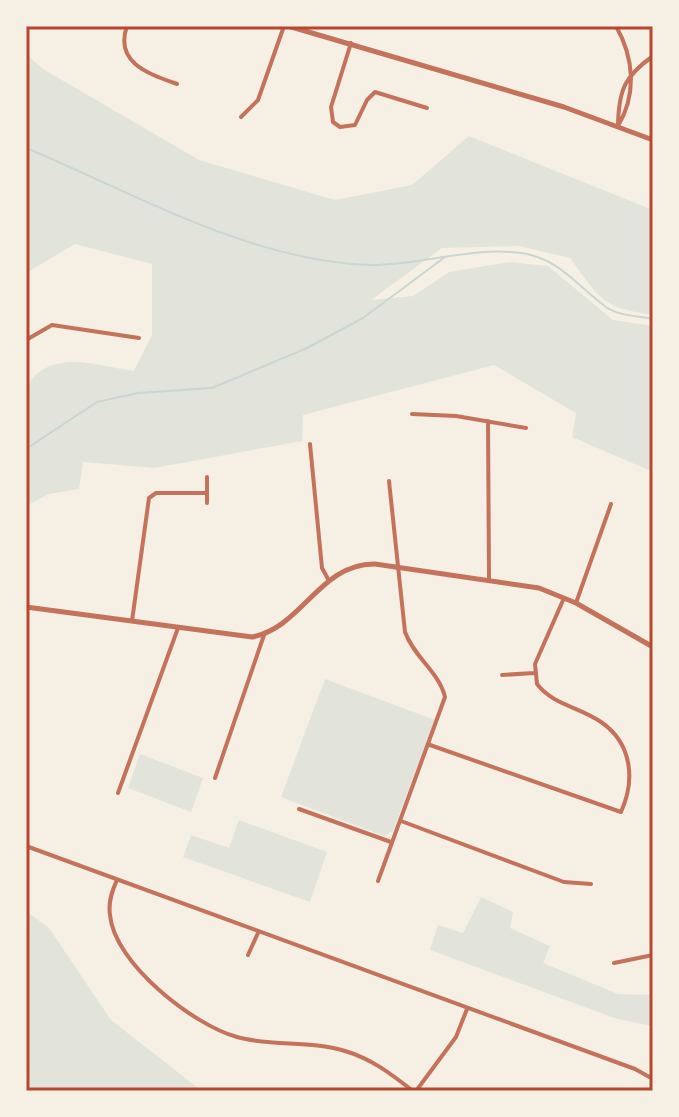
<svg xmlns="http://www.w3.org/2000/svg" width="679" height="1117" viewBox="0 0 679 1117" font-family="'Zilla Slab',serif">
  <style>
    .green { fill: #e2e4dc }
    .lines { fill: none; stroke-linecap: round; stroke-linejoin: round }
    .stream { stroke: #c9d6d2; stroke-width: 2 }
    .minor { stroke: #c5725c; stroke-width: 4 }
    .tertiary { stroke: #c5725c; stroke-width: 5 }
    .neatline { fill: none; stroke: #b5482f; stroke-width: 3 }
  </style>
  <rect width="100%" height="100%" fill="#f6efe4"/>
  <path class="green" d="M 26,54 L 43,69 L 199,160 L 335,200 L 412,185 L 469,136 L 653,210 L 653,315 C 601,307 601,300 570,258 L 519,246 L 442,248 L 371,300 L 413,296 L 449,272 L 509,262 L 548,266 L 613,320 L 653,326 L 653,472 L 572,437 L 576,413 L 494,365 L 303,415 L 302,441 L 154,468 L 83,462 L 79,489 L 49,494 L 26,506 L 26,387 C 51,347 96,366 134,371 L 152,335 L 152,264 L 75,244 L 26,273 Z
    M 325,679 L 435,720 L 393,831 L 384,836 L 281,797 Z
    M 140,754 L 203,778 L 191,812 L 128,788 Z
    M 239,820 L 327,852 L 310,902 L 183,857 L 191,835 L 229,848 Z
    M 481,897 L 513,912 L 510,928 L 550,946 L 543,963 L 618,994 L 653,995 L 653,1026 L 617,1019 L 430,950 L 438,925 L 463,933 Z
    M 26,911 L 49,928 L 111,1020 L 202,1091 L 26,1091 Z"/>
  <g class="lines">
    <path class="stream" d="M 26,148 C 134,193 250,261 369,265 C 420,266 470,246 521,253 C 559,258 577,286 606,307 C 619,316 638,316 653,319
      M 26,449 L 97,402 L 138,393 L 212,388 L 307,348 L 363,318 L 445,257"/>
    <path class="minor" d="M 127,26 C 114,63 149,74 177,84
      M 616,26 C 634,58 637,94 618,126
      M 351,43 L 331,107 L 333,122 L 340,127 L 355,125 L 367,100 L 375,92 L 427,108
      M 241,117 L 258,100 L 284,26
      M 618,124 C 619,89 625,76 653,56
      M 26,340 L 52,325 L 139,338
      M 412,414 L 456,416 L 526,428
      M 488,421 L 489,578
      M 310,444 L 322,568 L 328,579
      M 207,503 L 207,477
      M 576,603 L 611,504
      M 132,621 L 149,498 L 156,493 L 207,493
      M 502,675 L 534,673
      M 430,745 L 621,812 C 635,781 633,744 601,722 C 580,707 553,705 537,684 L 535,664 L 564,598
      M 215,778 L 264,635
      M 118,793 L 178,628
      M 299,809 L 391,842
      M 401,821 L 564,882 L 591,884
      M 26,846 L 635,1069 L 653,1079
      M 117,880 C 112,891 108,902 110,915 C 114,963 193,1025 237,1037 C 272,1047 310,1040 345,1051 C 372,1059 391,1074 413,1091
      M 378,881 L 445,697 C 439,672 414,657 405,632 L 389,481
      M 248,955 L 258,933
      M 614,963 L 653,955
      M 416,1091 L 456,1037 L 467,1009"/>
    <path class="tertiary" d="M 288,26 L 564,107 L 653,140
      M 26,607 L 252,637 C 302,628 320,563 375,564 L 539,588 L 576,603 L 653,647"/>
  </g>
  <rect width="679" height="1117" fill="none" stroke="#f6efe4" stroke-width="56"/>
  <rect x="28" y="28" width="623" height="1061" class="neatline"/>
</svg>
